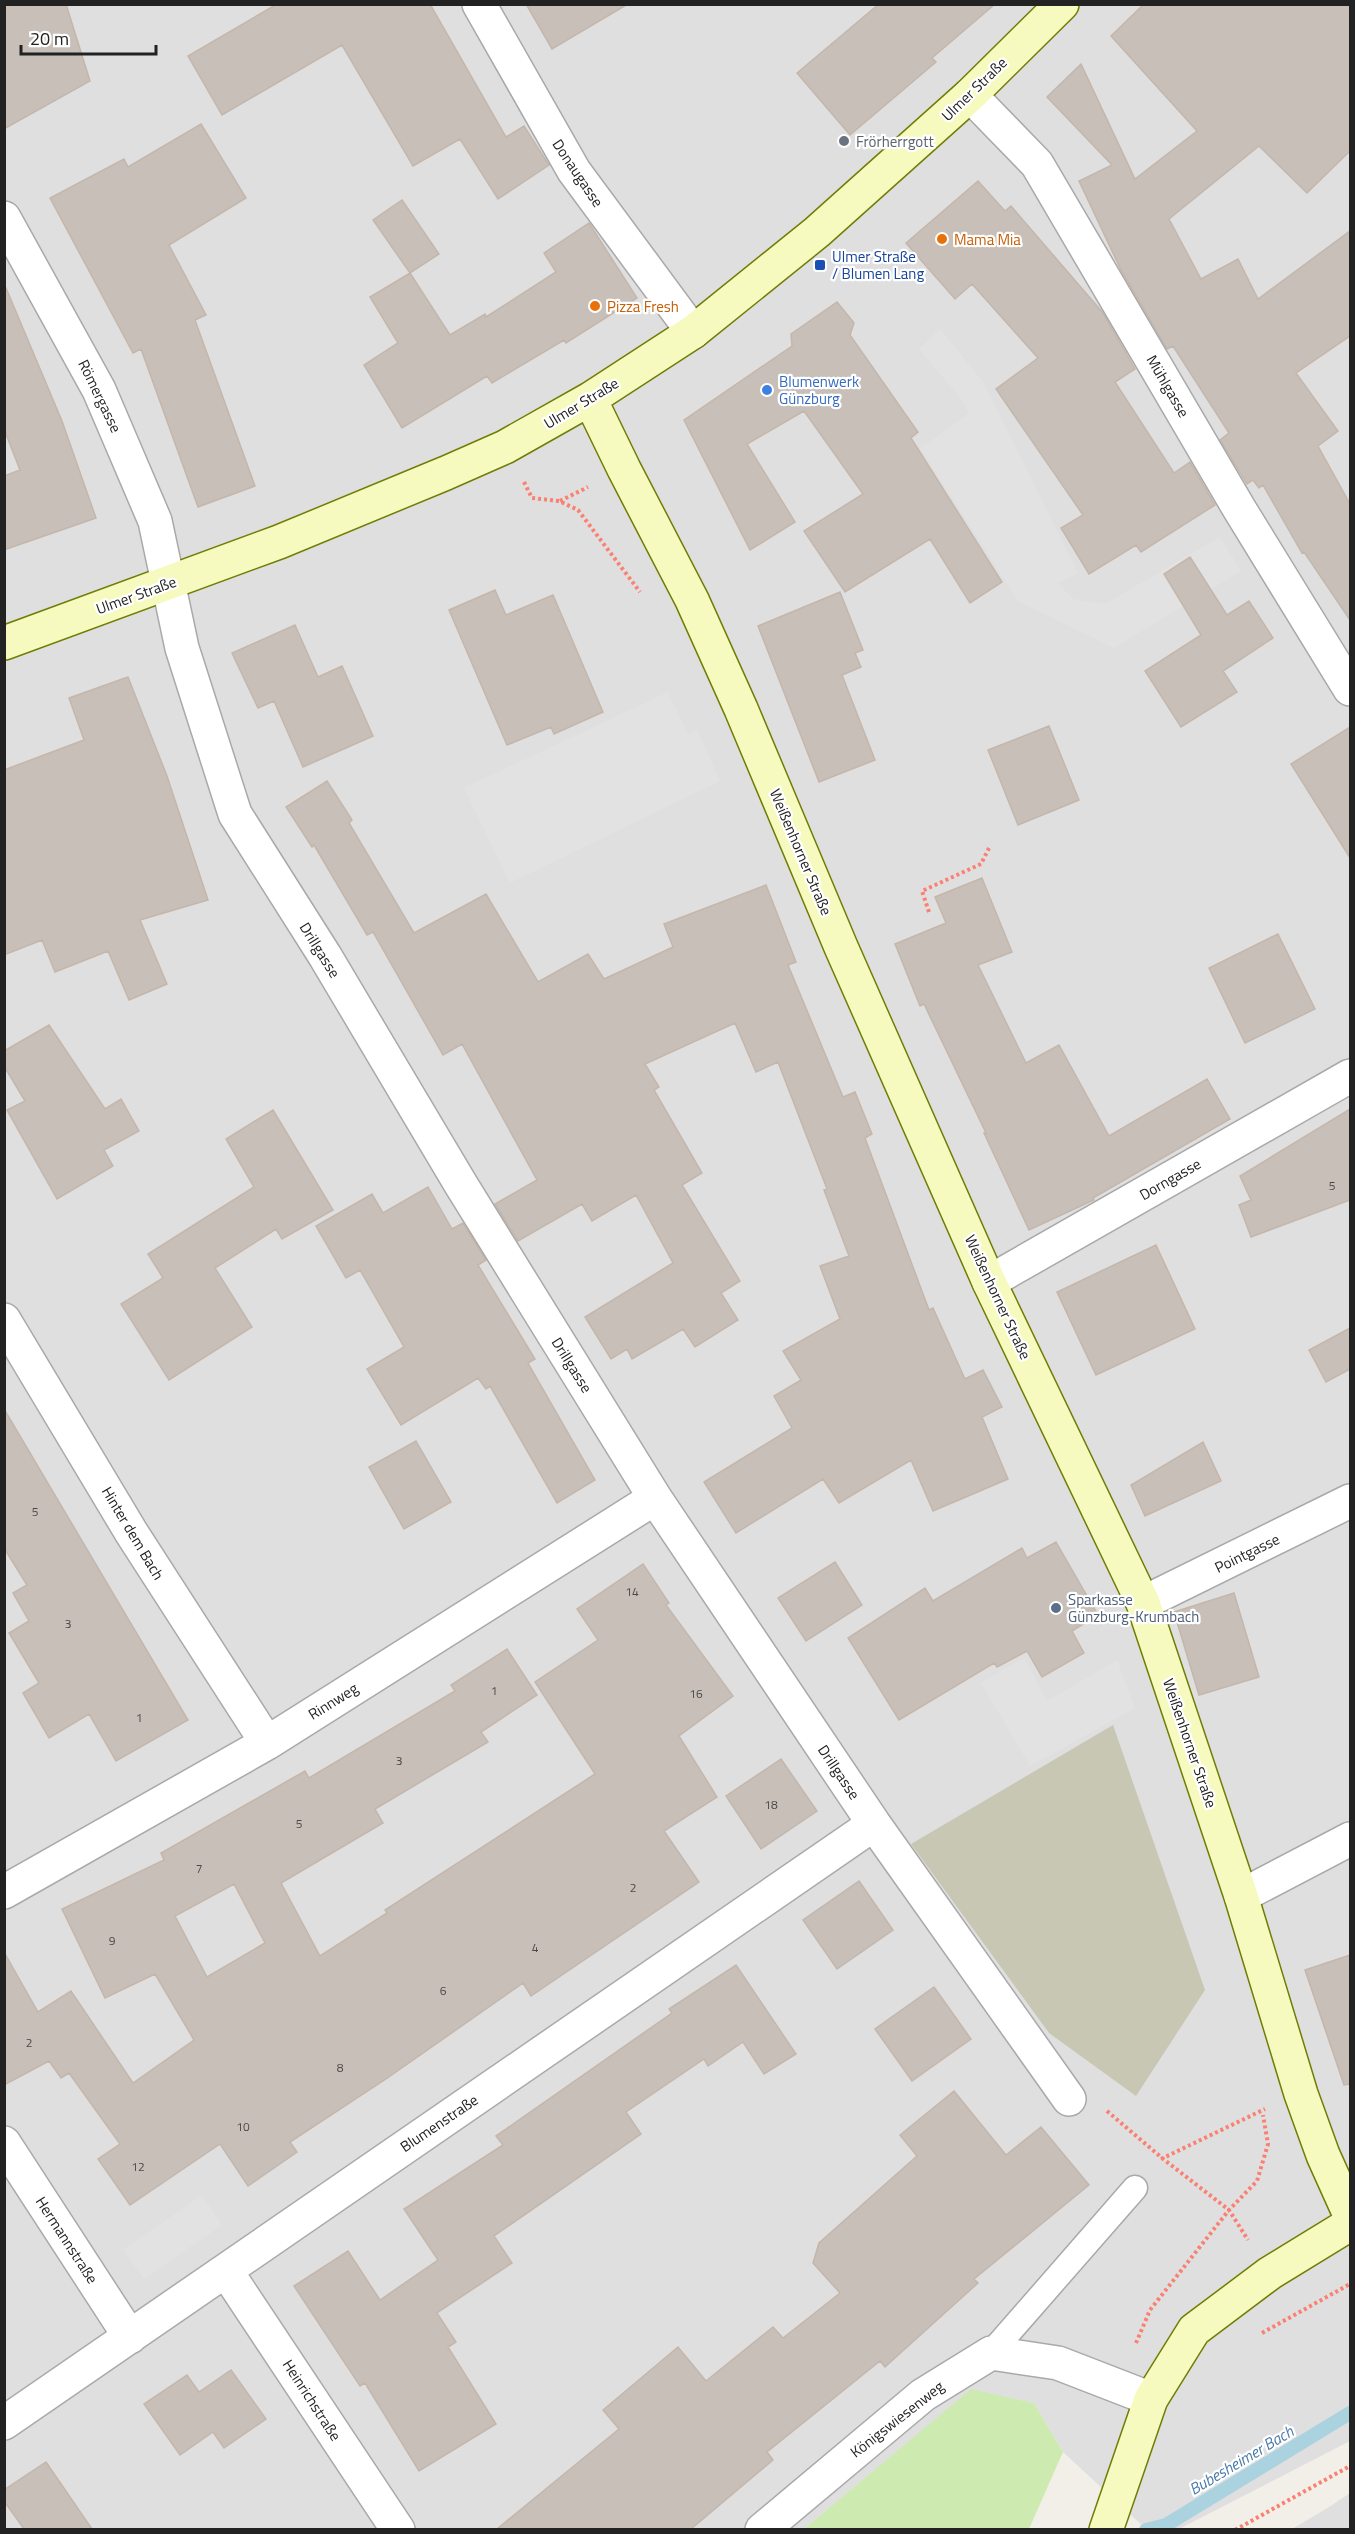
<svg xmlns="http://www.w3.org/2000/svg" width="1355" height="2534" viewBox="0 0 1355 2534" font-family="'Titillium Web',sans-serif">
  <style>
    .residential { fill: #e0dfdf }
    .construction { fill: #c7c7b4 }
    .grass { fill: #cdebb0 }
    .parking { fill: #e2e2e2 }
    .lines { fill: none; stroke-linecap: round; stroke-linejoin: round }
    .stream { stroke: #aad3df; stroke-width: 14 }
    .building { fill: #c7bfb8; stroke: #c4b6ab; stroke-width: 1.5; fill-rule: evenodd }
    .lane-casing { stroke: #a9a9a9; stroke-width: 27 }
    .street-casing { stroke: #a9a9a9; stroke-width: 36 }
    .secondary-casing { stroke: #707d05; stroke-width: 36 }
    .path { stroke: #fa8072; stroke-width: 4; stroke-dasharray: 3 3; stroke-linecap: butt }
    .lane { stroke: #fff; stroke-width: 24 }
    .street { stroke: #fff; stroke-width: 33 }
    .secondary { stroke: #f7fabf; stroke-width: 33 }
    .worship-dot { fill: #6b7280; stroke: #fff; stroke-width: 2 }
    .food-dot { fill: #e8710a; stroke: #fff; stroke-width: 2 }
    .transit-dot { fill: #1a4fb4; stroke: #fff; stroke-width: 2 }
    .shop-dot { fill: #3f7fe0; stroke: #fff; stroke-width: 2 }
    .service-dot { fill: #5c6f8a; stroke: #fff; stroke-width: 2 }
    .labels { text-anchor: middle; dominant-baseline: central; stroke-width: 4.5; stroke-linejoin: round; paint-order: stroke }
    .number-label { font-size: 12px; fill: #4b4948 }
    .street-label { font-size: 15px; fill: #222; stroke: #fff }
    .worship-label { font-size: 15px; fill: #5b616d; stroke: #fff; text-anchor: start }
    .food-label { font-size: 15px; fill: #c56008; stroke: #fff; text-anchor: start }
    .transit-label { font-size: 15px; fill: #164399; stroke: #fff; text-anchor: start }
    .shop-label { font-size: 15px; fill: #366cbe; stroke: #fff; text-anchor: start }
    .service-label { font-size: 15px; fill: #4e5e75; stroke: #fff; text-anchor: start }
    .water-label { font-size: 16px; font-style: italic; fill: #4a7aab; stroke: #fff }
  </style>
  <rect width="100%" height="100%" fill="#f2efe9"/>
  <path class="residential" d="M 5,5 L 1350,5 L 1350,2441 L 1179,2529 L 1146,2529 L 1063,2452 L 1034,2403 L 972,2390 L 804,2529 L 5,2530 Z
    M 1350,2493 L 1350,2529 L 1292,2529 L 1329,2507 Z"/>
  <path class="construction" d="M 1113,1725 L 1205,1990 L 1136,2096 L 1049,2033 L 911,1844 Z"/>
  <path class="grass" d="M 971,2389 L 1034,2403 L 1063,2452 L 1029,2529 L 804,2529 Z"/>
  <path class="parking" d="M 940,329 L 984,383 L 1078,573 L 1058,583 L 1073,599 L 1105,604 L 1220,537 L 1241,571 L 1114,648 L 1018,601 L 920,448 L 969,414 L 961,399 L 919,349 Z
    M 668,692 L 688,734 L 697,730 L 720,781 L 510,883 L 464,788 Z
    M 1024,1658 L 1047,1701 L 1117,1660 L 1135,1708 L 1030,1766 L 981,1683 Z
    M 202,2195 L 222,2225 L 144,2279 L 123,2250 Z"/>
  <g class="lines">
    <path class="stream" d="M 1146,2530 L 1166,2525 L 1350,2413"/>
  </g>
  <path class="building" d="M 4,4 L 66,4 L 90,81 L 4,129 Z
    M 277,4 L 430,4 L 506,137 L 524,126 L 549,165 L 498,199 L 460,139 L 413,166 L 342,45 L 222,115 L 188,56 Z
    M 526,4 L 628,4 L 552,49 Z
    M 879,4 L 995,4 L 932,58 L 936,62 L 850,135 L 797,73 Z
    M 1144,4 L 1350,4 L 1350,151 L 1307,193 L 1259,146 L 1169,219 L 1201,279 L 1238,259 L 1258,299 L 1350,231 L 1350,336 L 1296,373 L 1338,431 L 1318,446 L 1350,504 L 1350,620 L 1304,552 L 1302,553 L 1263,485 L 1259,488 L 1253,480 L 1247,484 L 1220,440 L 1229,433 L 1173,346 L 1167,349 L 1121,270 L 1079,181 L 1112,165 L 1047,97 L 1081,64 L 1135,179 L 1197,131 L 1111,36 Z
    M 201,124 L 246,198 L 169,245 L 206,315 L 195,320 L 255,486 L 198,507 L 141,349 L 133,353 L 50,198 L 124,159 L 128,167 Z
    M 978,181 L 1005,211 L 1011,206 L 1103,313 L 1135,369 L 1115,382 L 1174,473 L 1190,462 L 1215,505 L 1141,552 L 1136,545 L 1089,574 L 1061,528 L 1083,515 L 996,389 L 1038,358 L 972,284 L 955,299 L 906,243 Z
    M 402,200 L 439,254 L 410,273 L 373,220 Z
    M 589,223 L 637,298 L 566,343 L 564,340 L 492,383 L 487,376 L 402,428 L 364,365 L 398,343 L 370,297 L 410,273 L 450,335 L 485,314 L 486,317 L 556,272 L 544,253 Z
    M 4,288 L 6,288 L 62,421 L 96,518 L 4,550 L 4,476 L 20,470 L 4,429 Z
    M 837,302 L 854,323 L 850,335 L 918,432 L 911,438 L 1002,582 L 970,603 L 930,539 L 845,592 L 804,531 L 863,494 L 804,411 L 747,444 L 795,522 L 750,550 L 684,420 L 792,346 L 791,334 Z
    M 1190,557 L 1227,615 L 1249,601 L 1273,638 L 1223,671 L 1237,692 L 1181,727 L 1145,671 L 1201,635 L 1164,574 Z
    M 495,590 L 506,615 L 553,595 L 603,712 L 554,734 L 551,727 L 507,745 L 449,610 Z
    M 840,592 L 863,650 L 855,653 L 861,667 L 842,675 L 875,760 L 819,782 L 758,626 Z
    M 295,625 L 318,677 L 342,666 L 373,736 L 303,767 L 274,701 L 258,708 L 232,653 Z
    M 128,677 L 167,776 L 208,900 L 140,920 L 167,984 L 129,1000 L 108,951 L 55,972 L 42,940 L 4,955 L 4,770 L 84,740 L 69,698 Z
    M 1049,726 L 1079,800 L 1018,825 L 988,750 Z
    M 1350,727 L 1350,858 L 1291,764 Z
    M 327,781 L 352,820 L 349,823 L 414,933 L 486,894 L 538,982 L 588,954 L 604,979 L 673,947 L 664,924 L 766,885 L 796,962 L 788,965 L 843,1097 L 855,1092 L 872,1134 L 865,1138 L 929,1310 L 933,1308 L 965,1379 L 983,1370 L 1002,1407 L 982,1417 L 1008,1479 L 933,1511 L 911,1460 L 839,1503 L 823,1479 L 736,1533 L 704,1482 L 792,1428 L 774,1396 L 801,1380 L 783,1351 L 840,1319 L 820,1266 L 849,1256 L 824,1190 L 827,1189 L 778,1062 L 756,1072 L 735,1023 L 645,1064 L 659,1087 L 654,1090 L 702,1173 L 682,1185 L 740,1281 L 721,1293 L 738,1320 L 695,1347 L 683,1329 L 632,1359 L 627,1349 L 611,1359 L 585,1317 L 673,1263 L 636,1195 L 592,1221 L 582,1204 L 518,1241 L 495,1204 L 537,1180 L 462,1044 L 443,1055 L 373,932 L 367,935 L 314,845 L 312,847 L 286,807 Z
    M 982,878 L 1012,952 L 978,965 L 1026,1063 L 1059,1045 L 1109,1136 L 1207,1079 L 1230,1119 L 1093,1198 L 1094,1200 L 1029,1230 L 984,1133 L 986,1133 L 924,1004 L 920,1006 L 895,944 L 946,923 L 935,897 Z
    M 1278,934 L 1315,1009 L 1245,1043 L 1209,968 Z
    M 49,1025 L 105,1109 L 121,1099 L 139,1131 L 104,1150 L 113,1166 L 57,1199 L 7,1110 L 25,1101 L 4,1066 L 4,1051 Z
    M 1350,1109 L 1350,1200 L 1251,1237 L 1239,1205 L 1251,1200 L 1240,1176 Z
    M 273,1110 L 333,1210 L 282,1239 L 276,1229 L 215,1268 L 252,1327 L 169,1380 L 121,1304 L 163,1278 L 148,1254 L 254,1187 L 226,1139 Z
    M 428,1187 L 452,1229 L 463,1223 L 486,1260 L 478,1265 L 535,1359 L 528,1363 L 595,1480 L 557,1503 L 490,1386 L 486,1389 L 478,1378 L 401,1425 L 367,1369 L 404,1347 L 360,1270 L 346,1278 L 316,1226 L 372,1194 L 383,1213 Z
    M 1156,1245 L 1195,1329 L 1096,1375 L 1057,1292 Z
    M 1350,1328 L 1350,1369 L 1326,1382 L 1309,1350 Z
    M 4,1409 L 188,1720 L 116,1761 L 89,1714 L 49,1738 L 23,1693 L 39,1683 L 9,1633 L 29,1621 L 13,1593 L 27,1585 L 4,1548 Z
    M 416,1441 L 451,1502 L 404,1529 L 369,1467 Z
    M 1203,1442 L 1221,1481 L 1145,1516 L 1131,1485 Z
    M 1056,1542 L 1098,1615 L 1072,1631 L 1084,1653 L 1042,1677 L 1027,1651 L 997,1667 L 994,1663 L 899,1720 L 848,1638 L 925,1588 L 933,1601 L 1022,1548 L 1027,1558 Z
    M 835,1562 L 862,1605 L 806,1641 L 778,1598 Z
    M 643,1564 L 669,1603 L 666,1605 L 733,1696 L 679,1736 L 717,1797 L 664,1831 L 699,1882 L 531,1996 L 523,1983 L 386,2079 L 290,2142 L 297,2152 L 248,2186 L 220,2144 L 130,2205 L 98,2159 L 120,2144 L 69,2073 L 61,2078 L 49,2061 L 4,2085 L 4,1952 L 38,2012 L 71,1991 L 133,2083 L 194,2040 L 155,1974 L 105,1998 L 62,1909 L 164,1860 L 161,1853 L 305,1771 L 309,1778 L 455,1691 L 451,1685 L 507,1649 L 537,1695 L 481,1732 L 488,1742 L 375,1809 L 383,1823 L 281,1883 L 320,1956 L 387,1913 L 385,1910 L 595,1774 L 535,1682 L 598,1640 L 577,1609 ZM 234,1884 L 265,1943 L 207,1977 L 175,1916 Z
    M 1234,1593 L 1259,1677 L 1199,1695 L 1174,1612 Z
    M 781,1759 L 817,1811 L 761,1849 L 726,1796 Z
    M 859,1881 L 893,1930 L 837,1969 L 803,1920 Z
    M 1350,1955 L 1350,2084 L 1344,2085 L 1305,1970 Z
    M 736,1965 L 796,2054 L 764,2074 L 743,2042 L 708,2066 L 704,2059 L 626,2112 L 641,2134 L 494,2236 L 512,2263 L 437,2313 L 456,2342 L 448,2347 L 496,2424 L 419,2471 L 365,2383 L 360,2386 L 294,2286 L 348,2251 L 380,2300 L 438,2260 L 404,2209 L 503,2145 L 496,2136 L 672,2013 L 669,2009 Z
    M 934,1987 L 971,2039 L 912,2081 L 875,2029 Z
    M 954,2091 L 1006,2155 L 1041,2127 L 1089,2185 L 974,2279 L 978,2283 L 885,2367 L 880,2361 L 767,2452 L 773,2460 L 691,2529 L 497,2529 L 619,2429 L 603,2410 L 678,2347 L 706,2381 L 773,2327 L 783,2338 L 840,2293 L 813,2263 L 819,2243 L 917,2156 L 900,2135 Z
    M 231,2370 L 266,2419 L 224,2448 L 213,2432 L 180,2455 L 144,2404 L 187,2375 L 199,2392 Z
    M 46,2462 L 92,2529 L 24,2529 L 4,2501 L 4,2490 Z"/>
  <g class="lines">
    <g class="lane-casing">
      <path id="lane" d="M 991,2353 L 1135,2188"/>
    </g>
    <g class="street-casing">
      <path id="street" d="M 479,4 L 574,171 L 693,332
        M 970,95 L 1037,164 L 1240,510 L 1350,689
        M 4,218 L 99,390 L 155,521 L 182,648 L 235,814 L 325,956 L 460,1183 L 655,1498 L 874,1824 L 1069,2099
        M 989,1282 L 1350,1076
        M 4,1320 L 131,1532 L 267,1743
        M 1143,1603 L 1350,1501
        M 4,1892 L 267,1743 L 655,1498
        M 1241,1896 L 1350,1839
        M 4,2143 L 130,2337
        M 226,2271 L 398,2530
        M 4,2423 L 874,1824
        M 762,2530 L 923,2395 L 991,2353 L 1058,2363 L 1151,2399"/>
    </g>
    <g class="secondary-casing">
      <path id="secondary" d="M 590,399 L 624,469 L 692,600 L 741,709 L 841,947 L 989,1282 L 1143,1603 L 1241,1896 L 1301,2094 L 1323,2155 L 1350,2215
        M 4,643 L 279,542 L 446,473 L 505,447 L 590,399 L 693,332 L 817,232 L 970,95 L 1062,4
        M 1106,2530 L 1151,2399 L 1194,2330 L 1270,2273 L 1350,2224"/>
    </g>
    <path class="path" d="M 524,482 L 532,498 L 559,501 L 578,510 L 640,592
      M 560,501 L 588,487
      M 929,912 L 922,891 L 981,864 L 989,848
      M 1107,2111 L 1162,2158 L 1229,2210 L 1248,2240
      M 1161,2159 L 1265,2109
      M 1262,2333 L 1350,2284
      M 1136,2343 L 1150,2310 L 1229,2210 L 1257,2181 L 1268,2144 L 1263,2115
      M 1235,2530 L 1350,2466"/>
    <use href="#lane" class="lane"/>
    <use href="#street" class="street"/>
    <use href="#secondary" class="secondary"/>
  </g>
  <circle class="worship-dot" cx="844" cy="141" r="6"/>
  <g class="food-dot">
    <circle cx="942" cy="239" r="6"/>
    <circle cx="595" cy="306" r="6"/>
  </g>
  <rect class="transit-dot" x="814" y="259" width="12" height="12" rx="3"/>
  <circle class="shop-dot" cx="767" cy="390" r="6"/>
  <circle class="service-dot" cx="1056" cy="1608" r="6"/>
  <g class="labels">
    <g class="number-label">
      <text x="1332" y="1185">5</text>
      <text x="35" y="1511">5</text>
      <text x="632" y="1591">14</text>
      <text x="68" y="1623">3</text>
      <text x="494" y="1690">1</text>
      <text x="696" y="1693">16</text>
      <text x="139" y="1717">1</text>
      <text x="399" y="1760">3</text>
      <text x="771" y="1804">18</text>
      <text x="299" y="1823">5</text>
      <text x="199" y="1868">7</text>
      <text x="633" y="1887">2</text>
      <text x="112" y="1940">9</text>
      <text x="535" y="1947">4</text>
      <text x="443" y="1990">6</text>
      <text x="29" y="2042">2</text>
      <text x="340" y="2067">8</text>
      <text x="243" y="2126">10</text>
      <text x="138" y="2166">12</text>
    </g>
    <g class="street-label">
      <text transform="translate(974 89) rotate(-44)">Ulmer Straße</text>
      <text transform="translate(578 173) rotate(56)">Donaugasse</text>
      <text transform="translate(1168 386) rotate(60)">Mühlgasse</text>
      <text transform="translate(100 396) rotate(64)">Römergasse</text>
      <text transform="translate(581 403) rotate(-31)">Ulmer Straße</text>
      <text transform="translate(136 595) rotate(-20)">Ulmer Straße</text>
      <text transform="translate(801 852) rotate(67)">Weißenhorner Straße</text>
      <text transform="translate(320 950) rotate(58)">Drillgasse</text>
      <text transform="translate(1170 1179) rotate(-30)">Dorngasse</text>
      <text transform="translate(998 1297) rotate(65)">Weißenhorner Straße</text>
      <text transform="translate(572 1365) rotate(58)">Drillgasse</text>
      <text transform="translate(133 1533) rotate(59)">Hinter dem Bach</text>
      <text transform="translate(1247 1553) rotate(-26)">Pointgasse</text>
      <text transform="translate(333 1701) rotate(-32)">Rinnweg</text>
      <text transform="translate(1190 1743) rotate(71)">Weißenhorner Straße</text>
      <text transform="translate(839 1772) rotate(56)">Drillgasse</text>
      <text transform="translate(439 2123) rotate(-34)">Blumenstraße</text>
      <text transform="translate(67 2240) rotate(57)">Hermannstraße</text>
      <text transform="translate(312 2400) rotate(57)">Heinrichstraße</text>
      <text transform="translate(897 2419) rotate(-38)">Königswiesenweg</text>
    </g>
    <g class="worship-label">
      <text x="856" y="141">Frörherrgott</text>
    </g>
    <g class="food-label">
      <text x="954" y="239">Mama Mia</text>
      <text x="607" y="306">Pizza Fresh</text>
    </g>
    <g class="transit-label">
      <text x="832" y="256">Ulmer Straße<tspan x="832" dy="17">/ Blumen Lang</tspan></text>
    </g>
    <g class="shop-label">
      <text x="779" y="381">Blumenwerk<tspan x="779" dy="17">Günzburg</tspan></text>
    </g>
    <g class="service-label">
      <text x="1068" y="1599">Sparkasse<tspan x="1068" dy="17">Günzburg-Krumbach</tspan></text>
    </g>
    <g class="water-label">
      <text transform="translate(1241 2460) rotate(-31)">Bubesheimer Bach</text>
    </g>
  </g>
  <rect width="1355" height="2534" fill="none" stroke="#222222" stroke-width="12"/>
  <path d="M21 45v9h135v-9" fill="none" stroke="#222222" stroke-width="3"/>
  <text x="30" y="45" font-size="18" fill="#222222" stroke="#ffffff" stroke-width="4.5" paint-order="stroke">20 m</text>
</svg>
